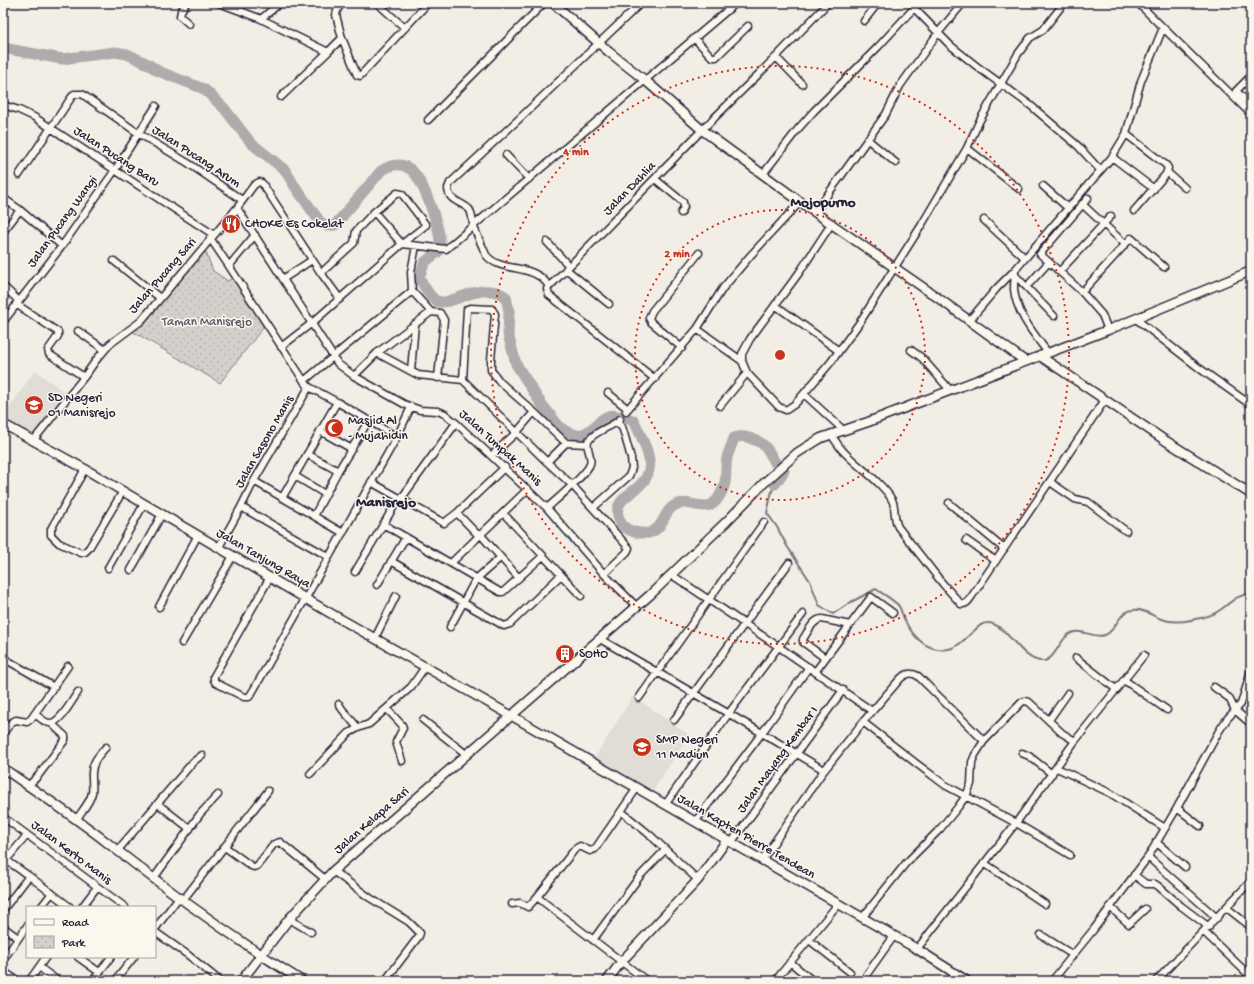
<svg xmlns="http://www.w3.org/2000/svg" width="1254" height="984" viewBox="0 0 1254 984" font-family="'Gochi Hand',sans-serif">
  <style>
    .built { fill: #e0dcd6 }
    .park { fill: url(#park-dots); stroke: #7b7a84 }
    .lines { fill: none; stroke-linecap: round; stroke-linejoin: round }
    .stream { stroke: #76747f; stroke-width: 2 }
    .river { stroke: #aeabad; stroke-width: 11 }
    .street-casing { stroke: #22223b; stroke-width: 9 }
    .secondary-casing { stroke: #22223b; stroke-width: 11 }
    .street { stroke: #fbf7ec; stroke-width: 6 }
    .secondary { stroke: #fbf7ec; stroke-width: 8 }
    .ring { fill: none; stroke: #c8321e; stroke-width: 2; stroke-dasharray: 2 4 }
    .labels { text-anchor: middle; dominant-baseline: central; stroke-width: 3; stroke-linejoin: round; paint-order: stroke }
    .street-label { font-size: 13px; fill: #22223b; stroke: #fbf7ec }
    .poi-label { font-size: 13px; fill: #22223b; stroke: #fbf7ec; text-anchor: start }
    .park-label { font-size: 13px; fill: #575766; stroke: #fbf7ec }
    .quarter-label { font-size: 15px; font-weight: bold; fill: #22223b; stroke: #fbf7ec }
    .centre { fill: #c8321e; stroke: #fbf7ec; stroke-width: 2 }
    .ring-label { font-size: 12px; text-anchor: middle; font-weight: bold; fill: #c8321e; stroke: #fbf7ec; stroke-width: 3; stroke-linejoin: round; paint-order: stroke }
  </style>
  <defs>
    <pattern id="park-dots" width="8" height="8" patternUnits="userSpaceOnUse"><rect width="8" height="8" fill="#d4d1cc"/><path d="M2 2h.1M6 6h.1" fill="none" stroke="#b6b3b0" stroke-width="1.8" stroke-linecap="round"/></pattern>
  </defs>
  <rect width="100%" height="100%" fill="#f2eee5"/>
  <filter id="ink" filterUnits="userSpaceOnUse"><feTurbulence type="fractalNoise" baseFrequency=".025" numOctaves="2"/><feDisplacementMap in="SourceGraphic" scale="8" xChannelSelector="R" yChannelSelector="G"/><feConvolveMatrix kernelMatrix="1 2 1 2 8 2 1 2 1" color-interpolation-filters="sRGB"/></filter>
  <g filter="url(#ink)">
    <path class="built" d="M 35,370 L 65,393 L 33,437 L 3,417 Z
      M 633,696 L 689,735 L 651,794 L 594,759 Z"/>
    <path class="park" d="M 204,247 L 213,271 L 228,281 L 234,276 L 265,325 L 220,383 L 132,331 Z"/>
    <g class="lines">
      <path class="stream" d="M 775,484 L 772,491 L 767,513 L 777,527 L 787,546 L 810,581 L 819,605 L 833,614 L 851,602 L 876,589 C 883,594 892,599 898,605 C 901,608 901,612 903,616 C 908,629 919,644 933,648 C 955,654 961,642 976,629 C 979,626 983,623 987,623 C 1006,622 1020,659 1040,661 C 1057,663 1059,634 1075,632 C 1085,630 1096,639 1105,635 C 1117,631 1117,612 1133,610 C 1142,608 1153,616 1161,619 C 1170,622 1182,622 1191,620 C 1200,618 1210,617 1217,612 C 1231,604 1233,595 1251,594"/>
      <path class="river" d="M 3,48 L 62,59 L 115,52 L 127,54 L 148,64 L 158,71 L 204,89 L 224,108 L 251,143 L 285,170 L 294,185 L 320,222 L 327,226 L 335,225 L 381,171 C 390,165 401,162 410,169 C 423,178 438,224 440,240 C 440,244 439,248 438,252 L 425,262 L 419,277 C 423,284 428,295 435,300 C 449,310 480,278 506,297 L 509,311 L 508,334 L 516,364 L 540,402 L 558,425 L 565,431 L 579,436 C 606,426 597,405 634,421 C 640,434 652,456 649,470 C 648,474 645,480 642,483 C 634,493 614,500 618,515 C 619,521 621,525 626,528 C 632,532 641,534 649,533 C 665,529 663,508 678,504 C 688,500 698,509 711,505 C 715,503 717,500 719,497 C 729,481 724,474 727,458 C 728,452 732,445 734,438 C 741,436 745,436 752,439 C 755,440 758,441 761,443 C 772,450 772,465 784,471 L 775,484"/>
      <g class="street-casing">
        <path id="street" d="M 186,3 L 181,11 L 180,16 L 189,24
          M 219,3 L 259,18 L 328,52 L 342,38 L 336,15 L 337,11 L 341,3
          M 377,3 L 405,28
          M 912,3 L 914,8 L 950,45 L 979,68 L 1030,105 L 1078,146 L 1100,170
          M 1138,3 L 1251,114
          M 261,19 L 280,3
          M 864,21 L 878,3
          M 342,38 L 357,75 L 360,76 L 428,3
          M 694,38 L 712,57 L 716,57 L 748,26
          M 776,57 L 802,84
          M 1251,76 L 1236,91 L 1251,105
          M 281,97 L 328,52
          M 3,105 L 19,110 L 34,117 L 214,235
          M 428,120 L 544,3
          M 1126,134 L 1166,165 L 1168,168 L 1166,174 L 1134,211
          M 867,139 L 896,163
          M 967,148 L 1019,189
          M 506,155 L 529,179
          M 1112,157 L 1154,189
          M 1167,172 L 1185,188
          M 763,174 L 798,129 L 814,111 L 878,47 L 914,8
          M 19,175 L 71,98 L 74,94 L 82,94 L 138,133 L 188,163 L 242,200
          M 655,179 L 683,202 L 684,207 L 681,213
          M 1043,186 L 1068,208
          M 3,198 L 20,210 L 62,246
          M 1088,198 L 1040,254 L 1082,292 L 1102,315 L 1108,330
          M 1082,204 L 1125,244
          M 237,208 L 338,364 L 354,376 L 404,404 L 420,410 L 438,411 L 445,414 L 456,423 L 547,508 L 604,574 L 637,607
          M 815,212 L 886,114 L 900,86 L 938,33 L 963,3
          M 984,220 L 1025,258
          M 832,223 L 799,273 L 750,339 L 742,354 L 742,361 L 747,373 L 779,407 L 786,410 L 795,404 L 831,362 L 860,322 L 921,226 L 967,148 L 980,120 L 1018,54 L 1030,38 L 1043,30 L 1064,3
          M 3,232 L 20,210
          M 255,235 L 229,266 L 304,381 L 309,387 L 337,402 L 397,437
          M 210,238 L 229,266
          M 547,242 L 569,266
          M 416,246 L 411,272 L 412,291 L 431,312 L 440,313 L 444,320 L 438,378
          M 114,261 L 160,298
          M 566,269 L 609,304
          M 1015,270 C 1015,276 1014,282 1014,289 C 1016,313 1034,334 1048,353
          M 1060,271 L 1111,216
          M 321,273 L 354,243 L 356,231 L 374,212 L 397,193 L 402,194 L 426,225 L 402,244 L 374,212
          M 1015,275 L 1054,316
          M 283,279 L 312,260
          M 1030,283 L 1049,262
          M 3,286 L 19,301
          M 549,286 C 546,282 542,277 537,275 C 521,265 499,271 486,255 C 482,245 476,234 473,224 C 472,219 472,212 469,209 C 460,201 448,201 448,188 L 450,183 L 520,118 L 641,3
          M 1082,292 L 1131,238 L 1164,267
          M 16,304 L 58,332 L 58,336 L 48,350 L 49,354 L 84,377
          M 775,305 L 839,351
          M 1136,319 L 1199,368 L 1251,405
          M 969,321 L 996,289 L 1015,270 L 1112,157 L 1126,134 L 1141,81 L 1163,28
          M 3,322 L 62,246 L 115,170 L 156,106
          M 697,329 L 742,361
          M 78,331 L 105,350
          M 281,347 L 312,323 L 402,244 L 446,249 L 736,3
          M 682,348 L 651,322 L 649,318 L 652,311 L 699,253
          M 911,350 L 922,358 L 950,390
          M 377,353 L 418,375 L 463,380 L 547,462 L 572,485 L 629,548 L 627,552 L 604,574
          M 411,371 L 415,324
          M 354,376 L 377,353 L 431,312
          M 655,379 L 549,295 L 547,289 L 702,130 L 776,57 L 828,3
          M 463,380 L 467,309 L 470,308 L 492,309 L 495,314 L 491,360 L 491,370 L 500,382 L 534,412 L 517,432 L 492,455
          M 304,381 L 412,291
          M 608,393 L 628,409
          M 804,394 L 840,427
          M 720,406 L 747,373
          M 533,411 L 566,443 L 587,444
          M 626,411 L 697,329 L 723,288 L 750,256 L 801,201
          M 320,431 L 352,449
          M 831,434 C 835,440 839,447 844,452 C 858,467 883,483 892,500 C 896,507 893,517 898,527 L 943,584 L 961,604 C 967,605 969,600 972,596 L 1105,400
          M 33,441 L 84,377 L 97,359 L 110,344 L 141,321 L 237,208 L 254,185 L 259,182 L 262,183 L 321,273 L 340,299
          M 307,454 L 338,471
          M 547,462 L 566,443
          M 85,469 L 51,529 L 51,535 L 59,543 L 81,553 L 85,552 L 89,548 L 123,491
          M 295,476 L 325,494
          M 254,481 L 343,533
          M 371,482 L 444,523 L 457,513 L 505,467
          M 1050,482 L 1075,499 L 1088,502 L 1126,531
          M 282,498 L 337,402
          M 401,499 L 456,423
          M 949,503 L 1004,549
          M 241,507 L 329,557
          M 547,508 C 557,499 587,474 590,464 C 593,456 584,446 589,440 C 596,430 611,428 620,419
          M 593,508 L 629,476 L 632,468 L 631,458 L 624,433 L 622,427 L 616,423
          M 457,513 L 478,535
          M 503,513 L 581,596
          M 314,516 L 338,471 L 369,420
          M 383,524 L 500,592 L 503,592 L 543,556
          M 480,534 L 519,578
          M 966,540 L 996,561
          M 219,547 L 240,509 L 254,481 L 309,387
          M 391,561 L 504,626 L 510,624 L 561,575
          M 451,563 L 528,489
          M 108,568 L 144,504
          M 131,570 L 162,514
          M 355,572 L 399,498
          M 672,575 L 779,647 L 872,711
          M 270,577 L 214,676 L 214,680 L 216,683 L 244,697 L 249,697 L 253,691 L 397,437 L 411,407
          M 377,585 L 406,537
          M 159,607 L 198,535
          M 450,627 L 476,579 L 500,558
          M 375,638 L 396,596
          M 600,639 L 762,733 L 824,770
          M 182,643 L 233,556
          M 3,658 L 54,687
          M 825,658 L 803,642 L 803,639 C 808,632 813,619 822,619 L 850,625
          M 1076,658 L 1117,690
          M 815,672 L 871,597 L 893,613
          M 1124,680 L 1167,710
          M 1214,687 L 1229,698 L 1235,710 L 1251,724
          M 639,698 L 764,522
          M 339,704 L 342,709 L 358,728
          M 387,709 L 402,725 L 403,728 L 396,742 L 402,761
          M 35,714 C 39,717 46,724 51,723 C 61,722 73,699 78,692
          M 423,720 L 466,754
          M 674,720 L 789,563
          M 1049,720 L 1068,693
          M 3,733 L 12,722 L 16,720 L 27,722 L 31,719 L 68,666
          M 984,741 L 918,676 C 911,672 906,673 900,679 L 863,722 L 917,764 L 945,785 L 1016,823 L 1070,855
          M 1022,753 L 1029,756 L 1052,774
          M 1057,768 L 1110,793 L 1165,828
          M 310,774 L 349,733 L 358,728 L 369,724 L 411,687 L 425,667
          M 28,786 L 38,776 L 65,740 L 65,736 L 51,723
          M 637,788 L 595,849 L 590,851 L 580,846 L 575,849 L 537,897 L 647,981
          M 158,804 L 190,829
          M 665,805 L 729,713 L 803,614
          M 1177,808 L 1200,826
          M 622,812 L 650,835 L 698,880
          M 3,817 L 125,907
          M 76,820 C 81,812 90,803 92,793 C 93,788 92,783 92,777 C 91,764 97,757 106,747
          M 695,822 L 762,733 L 809,667
          M 1156,842 L 1185,867
          M 731,843 L 843,690
          M 225,847 L 251,866 L 254,867 L 257,866 L 274,844 L 280,842 L 325,879
          M 117,851 L 193,762 L 202,755
          M 1148,857 L 1217,918
          M 3,858 L 29,876 L 70,907
          M 762,860 L 822,773 L 863,722
          M 984,863 L 1045,904
          M 3,864 L 27,835
          M 333,871 L 370,898 L 409,922 L 420,933 L 419,936 L 385,981
          M 1134,875 L 1146,884 L 1155,884 L 1158,886 L 1181,906 L 1209,927
          M 154,878 L 200,814 L 218,795
          M 183,900 L 268,791
          M 512,904 L 520,903 L 528,907 L 537,897
          M 41,907 L 52,893
          M 82,907 L 97,887
          M 1110,907 L 1129,924 L 1145,909
          M 1227,908 L 1251,927
          M 3,910 L 29,876
          M 862,918 L 906,863 L 940,829 L 958,807 L 966,796 L 971,784 L 972,762 L 975,755 L 984,741 L 1022,702 L 1025,701 L 1029,702 L 1062,733 L 1075,741
          M 289,919 L 311,932
          M 3,927 L 18,938
          M 155,929 L 179,897
          M 155,932 L 188,955 L 220,981
          M 1204,932 L 1248,974
          M 1041,935 L 1073,955
          M 593,940 L 640,876 L 665,850
          M 809,940 L 850,972
          M 917,949 L 1016,823 L 1075,741 L 1144,655
          M 78,957 L 99,972
          M 3,960 L 27,926
          M 790,962 L 813,981
          M 39,967 L 58,981
          M 3,971 L 18,981
          M 867,974 L 894,936
          M 29,981 L 46,957
          M 93,981 L 111,957
          M 115,981 L 134,957
          M 775,981 L 838,904
          M 1052,981 L 1094,929 L 1148,857 L 1177,808 L 1219,731 L 1227,719 L 1241,704 L 1251,671
          M 1156,981 L 1251,881"/>
      </g>
      <g class="secondary-casing">
        <path id="secondary" d="M 553,3 L 609,52 L 646,81 L 702,130 L 820,216 L 934,295 L 1025,361
          M 1040,356 L 1166,441 L 1251,494
          M 3,424 L 85,469 L 330,613 L 512,716 L 727,840 L 917,949 L 967,981
          M 3,768 C 38,793 75,817 109,844 C 171,893 235,939 302,981
          M 241,981 L 289,919 L 333,871 L 650,595 L 727,521 L 764,483 L 797,453 L 821,438 L 868,422 L 1108,330 L 1251,271
          M 607,981 L 621,962 L 698,880 L 727,840"/>
      </g>
      <use href="#street" class="street"/>
      <use href="#secondary" class="secondary"/>
    </g>
  </g>
  <g class="ring">
    <circle cx="780" cy="355" r="145"/>
    <circle cx="780" cy="355" r="289"/>
  </g>
  <defs>
    <g id="restaurant-disc" transform="scale(1)"><circle r="9.5" fill="#c8321e" stroke="#fbf7ec"/><path d="M-5-6h1v4h1v-4h1v4h1v-4h1v5L-1.5 .5V6h-2V.5L-5-1ZM5-6V6H3V1.5H1.5Q1.5-4 5-6Z" fill="#fff"/></g>
    <g id="school-disc" transform="scale(1)"><circle r="9.5" fill="#c8321e" stroke="#fbf7ec"/><path d="M0-5L7-2L0 1L-7-2ZM-4 1L0 2.5L4 1V4Q0 6-4 4Z" fill="#fff"/></g>
    <g id="mosque-disc" transform="scale(1)"><circle r="9.5" fill="#c8321e" stroke="#fbf7ec"/><path d="M3.5-4.9A6 6 0 1 0 3.5 4.9A5 5 0 1 1 3.5-4.9Z" fill="#fff"/></g>
    <g id="building-disc" transform="scale(1)"><circle r="9.5" fill="#c8321e" stroke="#fbf7ec"/><path d="M-4-6H4V6H1V3H-1V6H-4ZM-2.5-4.3h1.7v1.8h-1.7ZM.8-4.3h1.7v1.8H.8ZM-2.5-1h1.7V.8h-1.7ZM.8-1h1.7V.8H.8Z" fill="#fff"/></g>
  </defs>
  <g fill-rule="evenodd">
    <use href="#restaurant-disc" x="231" y="224"/>
    <use href="#school-disc" x="34" y="405"/>
    <use href="#mosque-disc" x="334" y="428"/>
    <use href="#building-disc" x="565" y="654"/>
    <use href="#school-disc" x="642" y="747"/>
  </g>
  <g class="labels">
    <g class="street-label">
      <text transform="translate(116 157) rotate(33)">Jalan Pucang Baru</text>
      <text transform="translate(196 157) rotate(33)">Jalan Pucang Arum</text>
      <text transform="translate(630 189) rotate(-46)">Jalan Dahlia</text>
      <text transform="translate(63 222) rotate(-54)">Jalan Pucang Wangi</text>
      <text transform="translate(163 276) rotate(-49)">Jalan Pucang Sari</text>
      <text transform="translate(265 442) rotate(-60)">Jalan Sasono Manis</text>
      <text transform="translate(500 448) rotate(42)">Jalan Tumpak Manis</text>
      <text transform="translate(263 559) rotate(30)">Jalan Tanjung Raya</text>
      <text transform="translate(778 760) rotate(-54)">Jalan Mayang Kembar I</text>
      <text transform="translate(372 821) rotate(-41)">Jalan Kelapa Sari</text>
      <text transform="translate(746 837) rotate(30)">Jalan Kapten Pierre Tendean</text>
      <text transform="translate(71 853) rotate(37)">Jalan Kerto Manis</text>
    </g>
    <g class="poi-label">
      <text x="245" y="224">CHOKE Es Cokelat</text>
      <text x="48" y="398">SD Negeri<tspan x="48" dy="15">01 Manisrejo</tspan></text>
      <text x="348" y="421">Masjid Al<tspan x="348" dy="15">- Mujahidin</tspan></text>
      <text x="579" y="654">SOHO</text>
      <text x="656" y="740">SMP Negeri<tspan x="656" dy="15">11 Madiun</tspan></text>
    </g>
    <g class="park-label">
      <text x="207" y="322">Taman Manisrejo</text>
    </g>
    <g class="quarter-label">
      <text x="823" y="203">Mojopurno</text>
      <text x="386" y="503">Manisrejo</text>
    </g>
  </g>
  <circle cx="780" cy="355" r="6" class="centre"/>
  <g class="ring-label">
    <text x="576" y="155">4 min</text>
    <text x="677" y="257">2 min</text>
  </g>
  <rect width="1254" height="984" fill="none" stroke="#fbf7ec" stroke-width="16"/>
  <rect x="8" y="8" width="1238" height="968" fill="none" stroke="#22223b" stroke-width="1.5" filter="url(#ink)"/>
  <rect x="26" y="906" width="130" height="52" fill="#fbf7ec" stroke="#a4a2a5"/>
  <rect x="34" y="919" width="20" height="6" fill="#fbf7ec" stroke="#a4a2a5"/>
  <text x="62" y="926" font-size="12" fill="#22223b">Road</text>
  <rect x="34" y="936" width="20" height="12" fill="url(#park-dots)" stroke="#a4a2a5"/>
  <text x="62" y="946" font-size="12" fill="#22223b">Park</text>
</svg>
